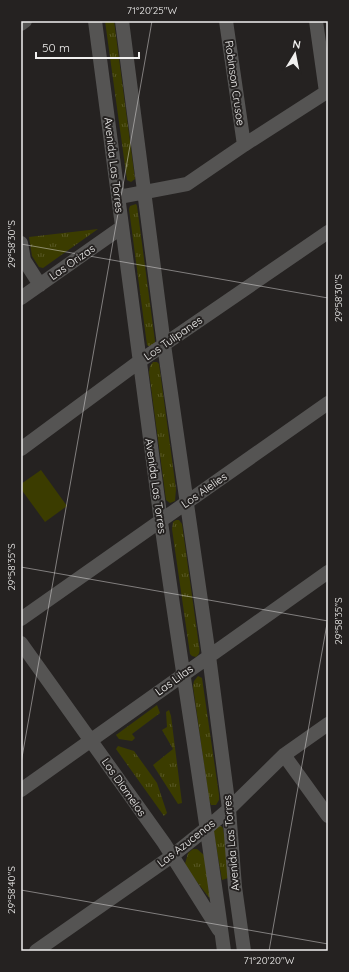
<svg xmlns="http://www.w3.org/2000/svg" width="349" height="972" viewBox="0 0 349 972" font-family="Quicksand,sans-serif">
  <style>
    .grass { fill: url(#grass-tufts) }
    .pitch { fill: #3b3c00 }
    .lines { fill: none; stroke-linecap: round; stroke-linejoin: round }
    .minor { stroke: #555453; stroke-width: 14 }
    .ticks { fill: none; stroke: #f1f0ef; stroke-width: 1; stroke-opacity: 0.45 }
    .labels { text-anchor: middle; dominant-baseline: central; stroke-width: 4; stroke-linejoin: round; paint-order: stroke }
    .street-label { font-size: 11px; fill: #f1f0ef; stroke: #252221 }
    .neatline { fill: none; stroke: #f1f0ef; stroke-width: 1.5 }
    .ticks-label { font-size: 10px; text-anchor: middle; fill: #f1f0ef }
  </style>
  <defs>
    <pattern id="grass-tufts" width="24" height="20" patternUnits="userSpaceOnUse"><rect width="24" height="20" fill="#3b3c00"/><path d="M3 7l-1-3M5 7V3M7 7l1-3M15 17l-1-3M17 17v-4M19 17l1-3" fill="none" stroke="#585826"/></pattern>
  </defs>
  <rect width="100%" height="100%" fill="#252221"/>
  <path class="grass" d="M 105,21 L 114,21 L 135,179 L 131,182 L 127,180 Z
    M 136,204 L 137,206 L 155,341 L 155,343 L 150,347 L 147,345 L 129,209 L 130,206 Z
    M 98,229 L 43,268 L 39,267 L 32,256 L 29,237 Z
    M 153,362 L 157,362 L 159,364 L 176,489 L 175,501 L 170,503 L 166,500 L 149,372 L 150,366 Z
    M 176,520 L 179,520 L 182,524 L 199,646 C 200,650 200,654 196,657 L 192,656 L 190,654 L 172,529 L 173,522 Z
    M 198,676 L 202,678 L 219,795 L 219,800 L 216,805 L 211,805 L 209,800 L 193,686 L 194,681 Z
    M 157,705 L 160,713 L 132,734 L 135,738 L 132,741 L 119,739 L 116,735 Z
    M 169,710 L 171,716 L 182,803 L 178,804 L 153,765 L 173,749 L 162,730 L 167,727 L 166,712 Z
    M 118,746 L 134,751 L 157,783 L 167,813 L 164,816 L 116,749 Z
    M 217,826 L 221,826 L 223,828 L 231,877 L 222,880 L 214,834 L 214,830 Z
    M 193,849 L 197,849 L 204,855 L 211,900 L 193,877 L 185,864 L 188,853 Z"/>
  <path class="pitch" d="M 41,470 L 67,506 L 45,522 L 21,489 L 21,484 Z"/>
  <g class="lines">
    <path class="minor" d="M 95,21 C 118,188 138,355 161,522 C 181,665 205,808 224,951
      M 122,21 L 164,345 L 209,656 L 229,809 L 235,887 L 244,951
      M 226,21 L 244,145
      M 316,21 L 326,92
      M 21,24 L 25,21
      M 119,197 L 187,184 L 244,145 L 328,91
      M 21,243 L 24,260 L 40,285
      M 21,298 L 122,227
      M 21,449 L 140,361 L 328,232
      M 21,619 L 328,403
      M 21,643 L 164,843 L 219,930
      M 284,755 L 328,816
      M 21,790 L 328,572
      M 36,951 L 172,856 L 207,828 L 229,809 L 284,755 L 328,724"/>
  </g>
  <path class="ticks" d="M 21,244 L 328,298M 21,567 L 328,621M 21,763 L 152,21M 21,890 L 328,944M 269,951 L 328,618"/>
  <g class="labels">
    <g class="street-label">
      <text transform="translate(235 83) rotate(82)">Robinson Crusoe</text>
      <text transform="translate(114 165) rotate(83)">Avenida Las Torres</text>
      <text transform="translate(72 262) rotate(-35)">Las Orizas</text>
      <text transform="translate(173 338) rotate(-35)">Los Tulipanes</text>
      <text transform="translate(156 486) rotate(82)">Avenida Las Torres</text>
      <text transform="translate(204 490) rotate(-35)">Los Alelies</text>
      <text transform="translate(174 680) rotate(-36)">Las Lilas</text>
      <text transform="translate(124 787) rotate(55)">Los Diamelos</text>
      <text transform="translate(186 843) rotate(-38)">Las Azucenas</text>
      <text transform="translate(231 843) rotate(-95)">Avenida Las Torres</text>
    </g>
  </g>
  <rect width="349" height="972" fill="none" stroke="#252221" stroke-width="44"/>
  <g transform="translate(295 54) rotate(10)" stroke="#252221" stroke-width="3" paint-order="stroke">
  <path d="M0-3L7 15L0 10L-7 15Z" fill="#f1f0ef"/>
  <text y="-6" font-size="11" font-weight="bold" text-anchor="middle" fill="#f1f0ef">N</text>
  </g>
  <path d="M36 52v6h103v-6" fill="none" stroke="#f1f0ef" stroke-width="2"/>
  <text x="42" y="52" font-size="12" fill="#f1f0ef" stroke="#252221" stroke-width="3" paint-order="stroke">50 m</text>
  <rect x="22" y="22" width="305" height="928" class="neatline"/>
  <g class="ticks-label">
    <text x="152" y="14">71°20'25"W</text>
    <text transform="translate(11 244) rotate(-90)" y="4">29°58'30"S</text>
    <text transform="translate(338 298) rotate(-90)" y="4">29°58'30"S</text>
    <text transform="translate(11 567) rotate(-90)" y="4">29°58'35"S</text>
    <text transform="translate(338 621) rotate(-90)" y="4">29°58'35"S</text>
    <text transform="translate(11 890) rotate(-90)" y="4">29°58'40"S</text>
    <text x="269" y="964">71°20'20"W</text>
  </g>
</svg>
